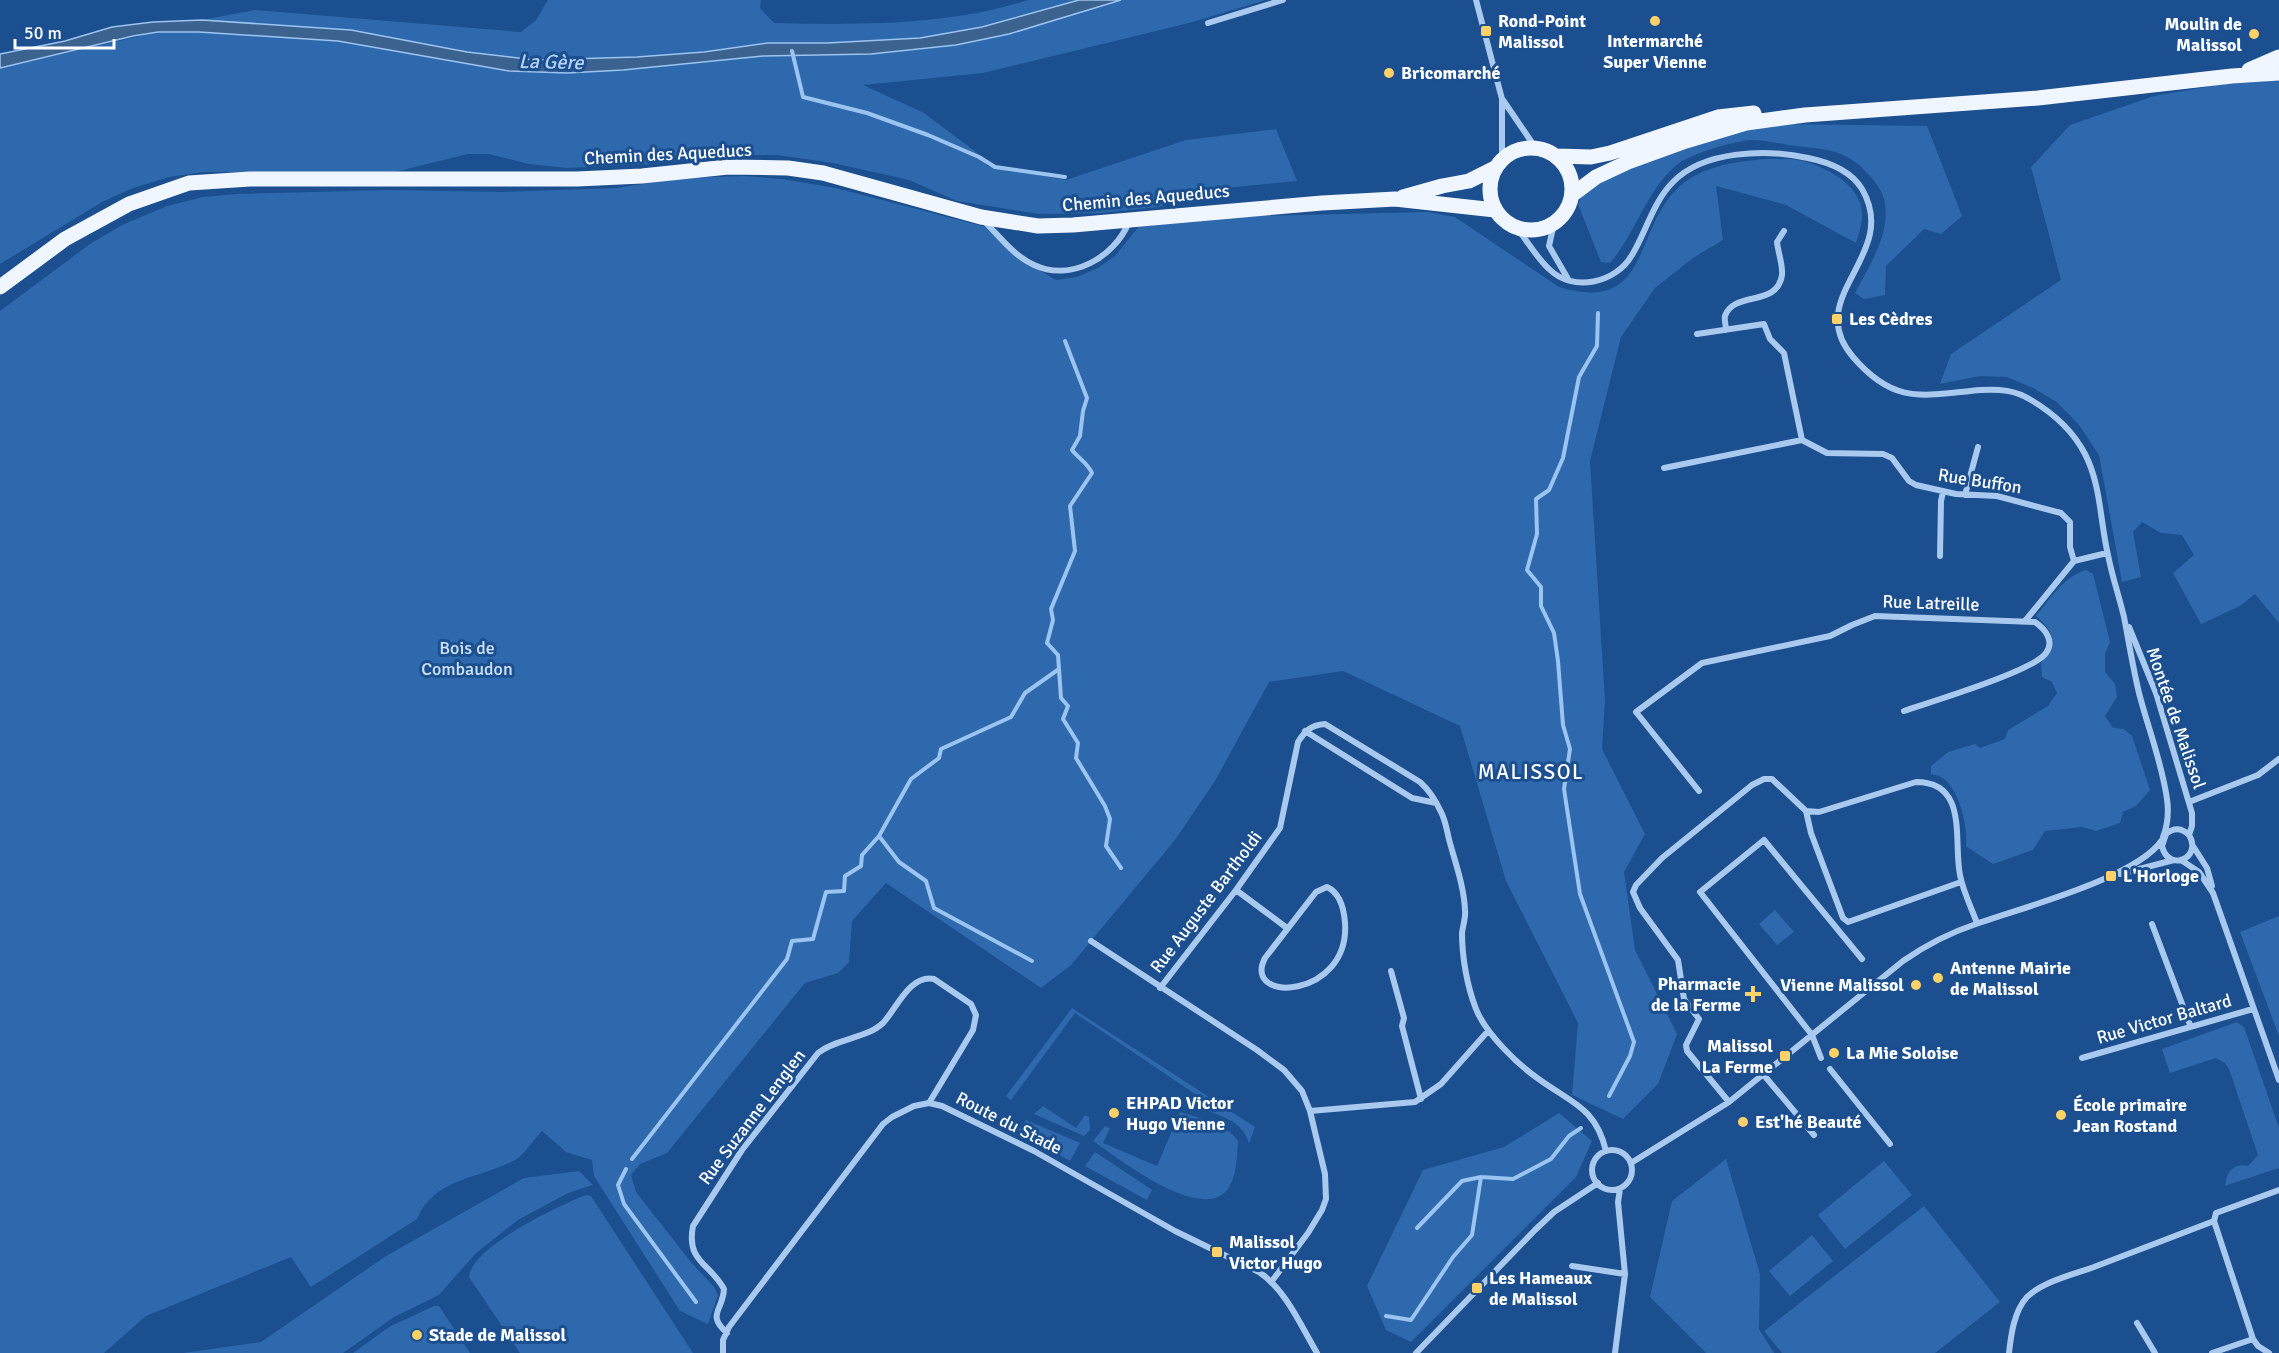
<svg xmlns="http://www.w3.org/2000/svg" width="2279" height="1353" viewBox="0 0 2279 1353" font-family="Signika,sans-serif">
  <style>
    .green { fill: #2e69ad }
    .water { fill: #3c6290; stroke: #9cc4f0; stroke-width: 1.5 }
    .lines { fill: none; stroke-linecap: round; stroke-linejoin: round }
    .stream { stroke: #9cc4f0; stroke-width: 4 }
    .minor { stroke: #a9c9ee; stroke-width: 6 }
    .primary { stroke: #f0f6ff; stroke-width: 15 }
    .poi-dot { fill: #ffd166; stroke: #1b4f8f; stroke-width: 2 }
    .labels { text-anchor: middle; dominant-baseline: central; stroke-width: 6; stroke-linejoin: round; paint-order: stroke }
    .poi-label { font-size: 18px; font-weight: bold; fill: #fff; stroke: #1b4f8f; text-anchor: start }
    .street-label { font-size: 18px; fill: #fff; stroke: #1b4f8f }
    .park-label { font-size: 18px; fill: #cfe3fa; stroke: #1b4f8f }
    .water-label { font-size: 20px; font-style: italic; fill: #b5d3f5; stroke: #1b4f8f }
    .quarter-label { font-size: 21px; letter-spacing: 1.5px; fill: #fff; stroke: #1b4f8f }
  </style>
  <rect width="100%" height="100%" fill="#1b4f8f"/>
  <path class="green" d="M 548,0 L 761,0 L 760,8 L 774,23 C 858,25 948,26 1028,0 L 1266,0 L 1189,23 L 983,73 L 863,85 L 924,113 L 984,158 L 987,166 L 1066,180 L 1186,140 L 1276,129 L 1297,181 L 1193,191 L 1159,207 L 1100,213 L 1039,214 L 957,201 L 909,180 L 833,163 L 777,155 L 736,155 L 653,164 L 567,168 L 529,164 L 489,154 L 468,154 L 395,172 L 204,172 L 169,177 L 133,188 L 102,202 L 0,264 L 0,68 L 158,32 L 199,32 L 202,20 L 255,10 L 521,32 L 536,20 Z
    M 2279,80 L 2279,623 L 2255,594 L 2240,606 L 2201,624 L 2173,573 L 2194,555 L 2182,535 L 2161,533 L 2142,522 L 2133,532 L 2141,577 L 2122,582 L 2099,455 L 2079,425 L 2057,402 L 2033,388 L 2007,377 L 1980,376 L 1940,384 L 1951,354 L 2061,280 L 2031,167 L 2070,125 L 2154,96 L 2224,84 Z
    M 1776,124 L 1927,126 L 1962,216 L 1941,234 L 1924,229 L 1886,266 L 1885,295 L 1864,299 L 1855,293 C 1869,266 1890,235 1885,204 C 1884,194 1877,184 1870,176 C 1845,147 1824,150 1789,145 C 1777,143 1764,140 1752,140 C 1734,141 1694,153 1679,163 C 1646,189 1637,232 1610,263 L 1601,262 L 1578,204 L 1585,190 L 1615,174 L 1737,131 Z
    M 1765,159 C 1776,159 1787,158 1798,160 C 1821,164 1861,184 1862,212 C 1863,223 1859,233 1856,243 L 1786,205 L 1716,186 L 1723,240 L 1693,258 L 1655,288 L 1621,337 L 1590,461 L 1605,701 L 1602,749 L 1645,834 L 1624,872 L 1635,950 L 1677,1034 L 1658,1084 L 1623,1119 L 1572,1095 L 1578,1023 L 1506,881 L 1460,726 L 1343,671 L 1269,682 L 1215,781 L 1175,840 L 1071,965 L 1041,988 L 886,883 L 852,921 L 849,962 L 838,973 L 805,983 L 667,1153 L 640,1164 L 631,1175 L 636,1192 L 690,1261 L 714,1287 L 718,1295 L 708,1324 L 680,1311 L 594,1176 L 592,1160 L 566,1152 L 542,1131 C 533,1140 524,1156 513,1161 C 478,1179 434,1178 417,1219 L 311,1287 L 291,1257 L 146,1316 L 104,1353 L 0,1353 L 0,311 L 90,244 L 122,225 L 167,206 L 203,197 L 236,194 L 389,190 L 502,192 L 616,188 L 683,178 L 745,176 L 782,179 L 836,188 L 986,227 L 1017,257 L 1056,280 L 1077,277 L 1098,268 L 1115,256 L 1140,225 L 1257,216 L 1427,212 L 1455,217 L 1559,287 C 1650,314 1633,233 1676,190 C 1699,166 1734,162 1765,159 Z
    M 2086,570 L 2093,574 L 2110,642 L 2105,654 L 2105,672 L 2115,684 L 2117,697 L 2105,716 L 2113,728 L 2124,729 L 2132,736 L 2150,790 L 2136,806 L 2123,812 L 2120,823 L 2096,831 L 2082,827 L 2045,831 L 2033,850 L 1993,864 L 1966,846 C 1968,828 1960,791 1944,779 C 1941,776 1935,775 1931,774 L 1931,766 L 1948,752 L 1975,744 L 1980,748 L 2005,739 L 2008,730 L 2048,706 L 2057,693 L 2052,682 L 2042,677 L 2041,662 C 2058,643 2054,631 2036,616 C 2051,598 2063,577 2086,570 Z
    M 1775,910 L 1794,932 L 1777,945 L 1759,924 Z
    M 2279,916 L 2279,1036 L 2240,932 Z
    M 1072,1008 L 1255,1127 L 1249,1144 C 1244,1119 1214,1114 1193,1106 L 1198,1096 L 1075,1013 L 1011,1100 L 1006,1096 Z
    M 2237,1022 L 2244,1027 L 2279,1128 L 2279,1168 L 2225,1186 C 2226,1173 2233,1162 2248,1166 L 2258,1155 L 2229,1069 L 2225,1063 L 2216,1058 L 2170,1073 L 2162,1049 Z
    M 1043,1106 L 1076,1128 L 1085,1115 L 1089,1117 L 1090,1130 L 1084,1136 L 1034,1114 Z
    M 1180,1112 C 1202,1119 1224,1122 1238,1141 C 1237,1156 1237,1178 1227,1190 C 1200,1223 1118,1158 1093,1141 L 1105,1126 L 1110,1128 L 1103,1143 L 1157,1166 Z
    M 1559,1113 L 1592,1141 L 1576,1177 L 1411,1342 L 1386,1330 L 1367,1286 L 1423,1170 L 1504,1147 Z
    M 1026,1120 L 1080,1143 L 1070,1161 L 1018,1131 Z
    M 1095,1152 L 1152,1190 L 1147,1200 L 1085,1166 Z
    M 1726,1159 L 1760,1274 L 1759,1329 L 1774,1353 L 1706,1353 L 1650,1297 L 1672,1201 Z
    M 1884,1161 L 1912,1195 L 1845,1249 L 1818,1215 Z
    M 579,1171 L 593,1185 L 568,1193 L 518,1220 L 476,1253 L 439,1295 L 394,1317 L 343,1353 L 183,1353 L 261,1342 L 386,1256 L 524,1178 Z
    M 586,1195 L 591,1196 L 693,1353 L 520,1353 L 469,1277 C 471,1247 560,1205 586,1195 Z
    M 1924,1206 L 2000,1302 L 1935,1353 L 1782,1353 L 1764,1331 Z
    M 1812,1235 L 1833,1261 L 1790,1296 L 1769,1271 Z
    M 434,1306 L 439,1306 L 470,1353 L 353,1353 L 389,1327 Z"/>
  <path class="water" d="M 1079,0 L 1121,0 L 1009,34 L 956,45 L 871,54 L 763,56 L 623,70 L 567,73 L 509,71 L 338,41 L 199,32 L 158,32 L 133,36 L 0,68 L 0,54 L 65,41 L 112,27 L 153,22 L 202,20 L 351,30 L 467,52 L 535,60 L 637,57 L 704,52 L 768,43 L 827,43 L 920,38 L 982,27 Z"/>
  <g class="lines">
    <path class="stream" d="M 792,51 L 803,97 L 867,113 L 928,135 L 979,157 L 995,167 L 1065,177
      M 1598,313 L 1597,346 L 1579,377 L 1563,458 L 1549,490 L 1536,499 L 1537,534 L 1527,570 L 1541,587 L 1541,606 L 1554,633 L 1558,661 L 1563,725 L 1570,749 L 1564,789 L 1580,894 L 1634,1042 L 1630,1056 L 1609,1096
      M 1065,341 L 1087,398 L 1083,411 L 1080,436 L 1072,450 C 1079,459 1087,462 1092,473 L 1070,506 L 1075,551 L 1051,609 L 1053,620 L 1047,643 L 1058,655 L 1061,698 L 1068,706 L 1063,719 L 1078,743 L 1076,758 L 1105,806 L 1110,819 L 1106,846 L 1121,868
      M 879,836 L 899,862 L 926,881 L 934,908 L 1032,961
      M 632,1159 L 787,959 L 792,941 L 813,939 L 826,892 L 844,891 L 845,876 L 861,866 L 862,855 L 879,836 L 911,779 L 939,758 L 941,749 L 1011,717 L 1025,693 L 1059,669
      M 626,1169 L 618,1185 L 624,1204 L 696,1302
      M 1417,1228 L 1462,1181 L 1481,1177
      M 1386,1316 L 1411,1320 L 1453,1257 L 1472,1235 L 1481,1177 L 1513,1179 L 1551,1159 L 1569,1136 L 1581,1128"/>
    <path class="minor" d="M 1476,0 L 1502,99 L 1502,159
      M 1208,23 L 1283,0
      M 1503,100 L 1535,147
      M 985,222 C 1000,237 1014,256 1034,265 C 1071,282 1114,258 1129,222
      M 1554,223 L 1549,246 L 1568,279
      M 1517,228 C 1527,241 1537,258 1549,269 C 1573,293 1616,283 1632,255 C 1646,232 1653,202 1673,182 C 1704,150 1767,149 1808,158 C 1828,162 1851,171 1862,189 C 1901,256 1801,296 1853,357 C 1895,406 1924,395 1981,390 C 2000,389 2015,390 2031,400 C 2053,413 2073,431 2085,454 C 2101,485 2100,521 2108,555 C 2112,576 2119,596 2124,617 C 2129,643 2133,668 2139,693 C 2148,728 2162,763 2167,799 C 2169,813 2168,824 2163,837
      M 1726,330 C 1726,326 1724,319 1725,316 C 1734,290 1777,308 1782,275 C 1783,265 1778,252 1777,242 L 1784,231
      M 1697,334 L 1764,324 L 1770,339 L 1784,353 L 1802,440 L 1827,453 L 1883,454 L 1892,458 L 1909,481 L 1916,485 L 1956,494 L 1997,496 L 2061,513 L 2070,522 L 2070,547 L 2074,561
      M 1664,468 L 1802,440
      M 1965,495 L 1978,447
      M 1940,556 L 1941,501 L 1943,492
      M 2025,621 L 2074,561 L 2107,553
      M 2129,627 L 2156,693 L 2192,813 L 2192,826 L 2189,835 C 2203,858 2168,873 2162,846 L 2166,834 C 2174,827 2182,828 2189,835
      M 1305,731 L 1412,798 L 1436,803
      M 1699,791 L 1636,712 L 1702,663 L 1830,636 L 1852,625 L 1875,616 L 2035,622 C 2045,629 2055,641 2046,653 C 2034,671 1930,702 1904,711
      M 2189,802 L 2258,775 L 2279,759
      M 1806,811 L 1811,833 L 1843,918 L 1848,922 L 1961,882
      M 2193,846 L 2207,868 L 2212,886
      M 2181,860 L 2199,872 L 2213,893 L 2279,1080
      M 2120,874 L 2174,860
      M 1327,887 C 1340,893 1344,909 1345,923 C 1350,999 1241,1004 1265,958 L 1316,892 Z
      M 1236,890 L 1287,928
      M 2152,924 L 2190,1025
      M 1091,941 L 1257,1050 L 1284,1070 L 1302,1091 L 1310,1111 L 1325,1174 L 1326,1199 L 1322,1210 L 1308,1233 L 1272,1281
      M 1391,971 L 1404,1018 L 1402,1026 L 1421,1099
      M 1160,988 L 1236,890 L 1280,828 L 1298,742 C 1305,731 1311,725 1325,724 L 1420,782 C 1429,790 1436,801 1441,812 C 1446,821 1447,833 1450,843 C 1456,865 1464,887 1465,910 C 1466,917 1463,925 1462,933 C 1462,957 1467,986 1476,1009 C 1486,1034 1518,1065 1540,1080 C 1572,1103 1596,1108 1606,1151
      M 1821,1058 L 1812,1035 L 1700,892 L 1764,840 L 1862,959
      M 2082,1058 L 2253,1009
      M 1830,1069 L 1890,1144
      M 1763,1074 L 1814,1135
      M 1729,1102 L 1687,1051 L 1686,1045 L 1699,1019 L 1684,999 L 1678,960 L 1640,908 L 1633,892 L 1636,885 L 1662,858 L 1752,785 L 1764,779 L 1772,779 L 1806,811 L 1819,812 L 1916,782 C 1969,782 1953,841 1960,875 C 1963,891 1971,907 1977,923
      M 1310,1111 L 1415,1102 L 1441,1084 L 1488,1031
      M1592 1170a20 20 0 1 1 40 0a20 20 0 1 1-40 0Z
      M 1631,1163 L 1729,1102 L 1903,961 C 1926,945 1949,933 1976,924 C 2021,908 2137,878 2162,840
      M 2214,1221 L 2253,1339 L 2258,1346 L 2269,1353
      M 1572,1266 L 1625,1274
      M 2137,1323 L 2155,1353
      M 727,1333 C 706,1314 723,1311 724,1289 C 710,1263 686,1262 693,1226 L 742,1150 L 818,1053 C 837,1038 866,1039 883,1023 C 897,1008 910,974 934,979 L 971,1004 L 976,1015 L 973,1030 L 929,1103
      M 723,1353 L 723,1340 L 729,1327 L 883,1124 L 892,1117 L 914,1106 L 929,1103 L 942,1106 L 1034,1151 L 1175,1231 L 1259,1272 C 1286,1290 1301,1326 1317,1353
      M 1416,1353 L 1535,1230 L 1554,1212 L 1598,1183
      M 1615,1353 L 1625,1274 L 1618,1202 L 1620,1189
      M 2009,1353 C 2011,1335 2014,1311 2027,1297 C 2042,1282 2074,1274 2094,1267 C 2134,1252 2174,1236 2214,1221 L 2216,1213 L 2279,1190
      M 2212,1353 L 2253,1339"/>
    <path class="primary" d="M 2249,70 L 2279,57
      M1490 189a41 41 0 1 1 82 0a41 41 0 1 1-82 0Z
      M 1557,156 L 1591,157 L 1610,153 L 1718,117 L 1754,113
      M 1572,195 L 1596,177 L 1628,162 L 1686,141 L 1746,123 L 1805,115 L 2038,98 L 2232,76 L 2279,73
      M 1403,197 L 1442,186 L 1469,181 L 1495,168
      M 0,287 L 65,239 L 129,204 L 189,183 L 250,179 L 577,179 L 642,176 L 728,167 L 788,168 L 823,173 L 981,217 L 1038,226 L 1073,225 L 1322,203 L 1395,199 L 1495,210"/>
  </g>
  <g class="poi-dot">
    <circle cx="1655" cy="21" r="6"/>
    <rect x="1480" y="25" width="12" height="12" rx="3"/>
    <circle cx="2254" cy="34" r="6"/>
    <circle cx="1389" cy="73" r="6"/>
    <rect x="1831" y="313" width="12" height="12" rx="3"/>
    <rect x="2105" y="870" width="12" height="12" rx="3"/>
    <circle cx="1938" cy="978" r="6"/>
    <circle cx="1916" cy="985" r="6"/>
    <path d="M1750 985h6v6h6v6h-6v6h-6v-6h-6v-6h6z"/>
    <circle cx="1834" cy="1053" r="6"/>
    <rect x="1779" y="1050" width="12" height="12" rx="3"/>
    <circle cx="1114" cy="1113" r="6"/>
    <circle cx="2061" cy="1115" r="6"/>
    <circle cx="1743" cy="1122" r="6"/>
    <rect x="1211" y="1246" width="12" height="12" rx="3"/>
    <rect x="1471" y="1282" width="12" height="12" rx="3"/>
    <circle cx="417" cy="1335" r="6"/>
  </g>
  <g class="labels">
    <g class="poi-label">
      <text x="1498" y="21">Rond-Point<tspan x="1498" dy="21">Malissol</tspan></text>
      <text x="2242" y="24" text-anchor="end">Moulin de<tspan x="2242" dy="21">Malissol</tspan></text>
      <text x="1655" y="41" text-anchor="middle">Intermarché<tspan x="1655" dy="21">Super Vienne</tspan></text>
      <text x="1401" y="73">Bricomarché</text>
      <text x="1849" y="319">Les Cèdres</text>
      <text x="2123" y="876">L'Horloge</text>
      <text x="1950" y="968">Antenne Mairie<tspan x="1950" dy="21">de Malissol</tspan></text>
      <text x="1741" y="984" text-anchor="end">Pharmacie<tspan x="1741" dy="21">de la Ferme</tspan></text>
      <text x="1904" y="985" text-anchor="end">Vienne Malissol</text>
      <text x="1773" y="1046" text-anchor="end">Malissol<tspan x="1773" dy="21">La Ferme</tspan></text>
      <text x="1846" y="1053">La Mie Soloise</text>
      <text x="1126" y="1103">EHPAD Victor<tspan x="1126" dy="21">Hugo Vienne</tspan></text>
      <text x="2073" y="1105">École primaire<tspan x="2073" dy="21">Jean Rostand</tspan></text>
      <text x="1755" y="1122">Est'hé Beauté</text>
      <text x="1229" y="1242">Malissol<tspan x="1229" dy="21">Victor Hugo</tspan></text>
      <text x="1489" y="1278">Les Hameaux<tspan x="1489" dy="21">de Malissol</tspan></text>
      <text x="429" y="1335">Stade de Malissol</text>
    </g>
    <g class="street-label">
      <text transform="translate(668 154) rotate(-3)">Chemin des Aqueducs</text>
      <text transform="translate(1146 198) rotate(-5)">Chemin des Aqueducs</text>
      <text transform="translate(1980 481) rotate(9)">Rue Buffon</text>
      <text transform="translate(1931 603) rotate(2)">Rue Latreille</text>
      <text transform="translate(2176 718) rotate(71)">Montée de Malissol</text>
      <text transform="translate(1206 902) rotate(-53)">Rue Auguste Bartholdi</text>
      <text transform="translate(2164 1019) rotate(-16)">Rue Victor Baltard</text>
      <text transform="translate(752 1117) rotate(-53)">Rue Suzanne Lenglen</text>
      <text transform="translate(1009 1123) rotate(27)">Route du Stade</text>
    </g>
    <g class="park-label">
      <text x="467" y="648">Bois de<tspan x="467" dy="21">Combaudon</tspan></text>
    </g>
    <g class="water-label">
      <text transform="translate(551 62) rotate(1)">La Gère</text>
    </g>
    <g class="quarter-label">
      <text x="1531" y="772">MALISSOL</text>
    </g>
  </g>
  <path d="M15 39v9h99v-9" fill="none" stroke="#ffffff" stroke-width="3"/>
  <text x="24" y="39" font-size="18" fill="#ffffff" stroke="#1b4f8f" stroke-width="4.5" paint-order="stroke">50 m</text>
</svg>
